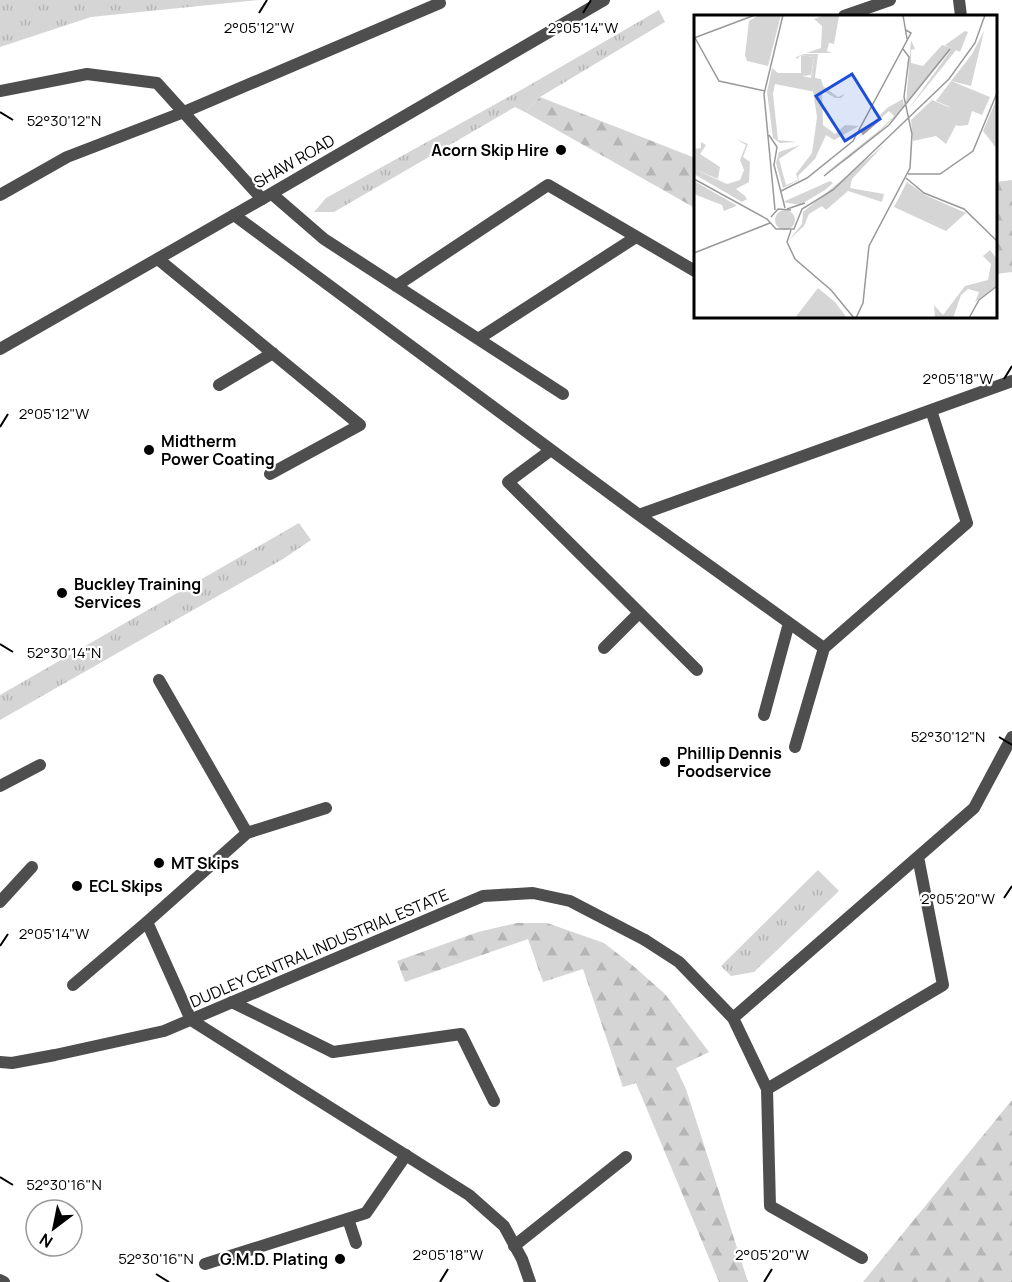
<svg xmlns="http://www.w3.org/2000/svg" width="1012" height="1282" viewBox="0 0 1012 1282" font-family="Manrope,sans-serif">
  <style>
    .grass { fill: url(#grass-tufts) }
    .forest { fill: url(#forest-firs) }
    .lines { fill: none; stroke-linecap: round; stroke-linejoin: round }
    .service { stroke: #4e4e4e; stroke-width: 12 }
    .minor { stroke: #4e4e4e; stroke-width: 12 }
    .tertiary { stroke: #4e4e4e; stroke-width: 12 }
    .ticks { fill: none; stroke: #000; stroke-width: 2 }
    .poi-dot { fill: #000; stroke: #fff; stroke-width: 2 }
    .labels { text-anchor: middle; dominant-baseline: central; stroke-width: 4.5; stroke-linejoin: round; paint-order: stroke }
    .poi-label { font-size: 16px; font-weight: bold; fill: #000; stroke: #fff; text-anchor: start }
    .street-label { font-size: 16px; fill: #000; stroke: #fff }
    .inset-river { fill: none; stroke: #9c9c9c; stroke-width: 3 }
    .inset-road { fill: none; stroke: #999; stroke-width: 1.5 }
    .view { fill: #1d4ed8; fill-opacity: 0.15; stroke: #1d4ed8; stroke-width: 3 }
    .inset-edge { fill: none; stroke: #000; stroke-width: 3 }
    .ticks-label { font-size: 15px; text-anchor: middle; fill: #000; stroke: #fff; stroke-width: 4.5; stroke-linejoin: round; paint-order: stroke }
  </style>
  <defs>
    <pattern id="grass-tufts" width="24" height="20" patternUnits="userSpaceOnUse" patternTransform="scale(1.5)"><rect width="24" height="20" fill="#d5d5d5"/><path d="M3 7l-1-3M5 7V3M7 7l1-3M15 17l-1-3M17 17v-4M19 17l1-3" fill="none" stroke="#b5b5b5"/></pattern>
    <pattern id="forest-firs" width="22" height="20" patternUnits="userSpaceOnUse" patternTransform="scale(1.5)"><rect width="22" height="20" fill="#d5d5d5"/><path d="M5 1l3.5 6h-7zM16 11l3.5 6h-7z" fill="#b5b5b5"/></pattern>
  </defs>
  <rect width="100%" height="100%" fill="#fff"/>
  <path class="grass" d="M 0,0 L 259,0 L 91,17 L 0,47 Z
    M 659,10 L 665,22 L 540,97 L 525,112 L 515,107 L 334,212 L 314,212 L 326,198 L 521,90 Z
    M 299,523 L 311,540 L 283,559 L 0,720 L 0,695 Z
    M 818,870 L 839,891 L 754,972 L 731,976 L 721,966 Z"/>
  <path class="forest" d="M 540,97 L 695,158 L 695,208 L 525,112 Z
    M 1012,180 L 1012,272 L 996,274 L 996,182 Z
    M 517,923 L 547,923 L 604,943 L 631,964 L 665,994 L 709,1052 L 676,1068 L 686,1089 L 748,1282 L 719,1282 L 636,1083 L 623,1087 L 583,969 L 543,982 L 528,939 L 405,982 L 397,961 L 478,932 Z
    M 1012,1100 L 1012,1282 L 863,1282 Z"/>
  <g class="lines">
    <path class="service" d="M 959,0 L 961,16
      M 844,16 L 890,0
      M 0,91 L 87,74 L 157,83 L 262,199
      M 272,194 L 324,239 L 563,394
      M 0,195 L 67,157 L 184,112 L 440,3
      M 234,215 L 639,515 L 824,648 L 795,747
      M 158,259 L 360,425 L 270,474
      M 396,286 L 548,185 L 695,271
      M 478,339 L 636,237
      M 219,385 L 273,353
      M 551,450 L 508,482 L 697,670
      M 639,515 L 1012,381
      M 604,648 L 639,613
      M 824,648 L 967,523 L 931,410
      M 159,680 L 247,833
      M 764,715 L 789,623
      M 0,786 L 40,765
      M 0,902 L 32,867
      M 147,922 L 191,1020
      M 645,940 L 679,962 L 733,1018 L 974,808 L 1012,737
      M 73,985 L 147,922 L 247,833 L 326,808
      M 232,1002 L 333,1052 L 461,1034 L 494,1101
      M 733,1018 L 767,1089 L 770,1206 L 862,1258
      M 767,1089 L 943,985 L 918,857
      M 348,1219 L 356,1243
      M 514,1246 L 626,1157
      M 205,1264 L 366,1213 L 406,1155
      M 0,1280 L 4,1282"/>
    <path class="minor" d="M 191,1020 L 469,1195 L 504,1226 L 522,1259 L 530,1282
      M 0,1062 L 12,1063 L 55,1055 L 164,1031 L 483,896 L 533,893 L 570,901 L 645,940"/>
    <path class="tertiary" d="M 0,349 L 262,199 L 604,0"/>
  </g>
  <path class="ticks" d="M 259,13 L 267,0M 583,13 L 591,0M 0,112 L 13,120M 1004,379 L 1012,366M 0,427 L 8,414M 0,644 L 13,652M 999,737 L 1012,745M 1004,898 L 1012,886M 0,946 L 8,934M 0,1177 L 13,1185M 156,1274 L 169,1282M 440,1282 L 448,1269M 764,1282 L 772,1269"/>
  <g class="poi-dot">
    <circle cx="561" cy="150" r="6"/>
    <circle cx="149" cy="450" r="6"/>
    <circle cx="62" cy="593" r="6"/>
    <circle cx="665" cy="762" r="6"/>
    <circle cx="159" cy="863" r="6"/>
    <circle cx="77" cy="886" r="6"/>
    <circle cx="340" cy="1259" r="6"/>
  </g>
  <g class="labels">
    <g class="poi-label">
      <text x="549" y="150" text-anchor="end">Acorn Skip Hire</text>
      <text x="161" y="441">Midtherm<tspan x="161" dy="18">Power Coating</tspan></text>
      <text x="74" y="584">Buckley Training<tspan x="74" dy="18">Services</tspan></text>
      <text x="677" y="753">Phillip Dennis<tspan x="677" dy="18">Foodservice</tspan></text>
      <text x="171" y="863">MT Skips</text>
      <text x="89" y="886">ECL Skips</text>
      <text x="328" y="1259" text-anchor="end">G.M.D. Plating</text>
    </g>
    <g class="street-label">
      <text transform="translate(294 161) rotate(-30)">SHAW ROAD</text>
      <text transform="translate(319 948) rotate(-23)">DUDLEY CENTRAL INDUSTRIAL ESTATE</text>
    </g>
  </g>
  <g transform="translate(694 15)">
    <rect width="303" height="303" fill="#fff"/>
    <path d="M 131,0 L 145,1 L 140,29 L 135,28 L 133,36 L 138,38 L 112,38 L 127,33 L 128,11 L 120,4 ZM 107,40 L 120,42 L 117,60 L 108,61 L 118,63 L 121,77 L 81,69 L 79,79 L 73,77 L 78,53 L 84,58 L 107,58 ZM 209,84 L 210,92 L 188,115 L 155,143 L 129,160 L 187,114 L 200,101 L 195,96 L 160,127 L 193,93 ZM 7,127 L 12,130 L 6,139 L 26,152 L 24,164 L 0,154 L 0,134 L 7,133 ZM81 205a10 10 0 1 1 20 0a10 10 0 1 1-20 0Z" fill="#d5d5d5"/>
    <path d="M 290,16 L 277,71 L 257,66 L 278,39 ZM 217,25 L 221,34 L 217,35 L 217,48 L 229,51 L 248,30 L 263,34 L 213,96 L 257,35 L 212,89 ZM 110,39 L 124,39 L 121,63 L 127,64 L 129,71 L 144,82 L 151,79 L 147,83 L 141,83 L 128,75 L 129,110 L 141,119 L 151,110 L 165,111 L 140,125 L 132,120 L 121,144 L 104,161 L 105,165 L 89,173 L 82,148 L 85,137 L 106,130 L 85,144 L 92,170 L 104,165 L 102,159 L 118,138 L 123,102 L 117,63 L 120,42 L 107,40 L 103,44 L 102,42 ZM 73,77 L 79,79 L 84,125 L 103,127 L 86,128 L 79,123 ZM 42,124 L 54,129 L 49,142 L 56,147 L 55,167 L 42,174 L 51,181 L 53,184 L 48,187 L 0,159 L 0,154 L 33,169 L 46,165 L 50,155 L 46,145 L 52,130 ZM 190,130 L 158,164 L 156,173 L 190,179 L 188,187 L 154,176 L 132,195 L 128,191 L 115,199 L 110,211 L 95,225 L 108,209 L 109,197 ZM 0,166 L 42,190 L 42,191 L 30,196 L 28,190 L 0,179 ZM 136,166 L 139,168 L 131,175 L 106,190 L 89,187 ZM 296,235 L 303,244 L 303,270 L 281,287 L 285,277 L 274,274 L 267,280 L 259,303 L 241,303 L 240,290 L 249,300 L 271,271 L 294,265 L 297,249 L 289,241 Z" fill="#d5d5d5"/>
    <path d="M 65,0 L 87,0 L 74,51 L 53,46 L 51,40 L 55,6 ZM 271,16 L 274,17 L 266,37 L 251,30 ZM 303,83 L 303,134 L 289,116 ZM 238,85 L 257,93 L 262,110 L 252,129 L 242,121 L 219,126 L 217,105 ZM 213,167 L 231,180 L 272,198 L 252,216 L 200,192 ZM 124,273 L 141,287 L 153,303 L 101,303 Z" fill="#d5d5d5"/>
    <path d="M 257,66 L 296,82 L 288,100 L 278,96 L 274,110 L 264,111 L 252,105 L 256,92 L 242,86 Z" fill="#d5d5d5"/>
    <path class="inset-river" d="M 168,119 L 183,106"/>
    <path class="inset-road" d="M 209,0 L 213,24M 0,21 L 25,66 L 71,76M 0,23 L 61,0M 75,120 L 83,132 L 80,150 L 91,193M 214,159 L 246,159 L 279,136 L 303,78M 130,161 L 195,110 L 256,34M 212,163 L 230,178 L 270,194 L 303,226M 0,164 L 73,204 L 82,214 L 100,214 L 108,194 L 139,175 L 255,64 L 281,28 L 291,0M 87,176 L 113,163 L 159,126 L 217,18 L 212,15M 93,194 L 111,188M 81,195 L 70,79 L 89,0M 77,202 L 84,194 L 97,195M 97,215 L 93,227 L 101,244 L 137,275 L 160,303M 0,238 L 76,208M 162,303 L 169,288 L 175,231 L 216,153 L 218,119 L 210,82 L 215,42 L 209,34M 275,303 L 285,285 L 303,271"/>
    <path class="view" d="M 158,59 L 186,104 L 151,126 L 122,81 Z"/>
    <rect width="303" height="303" class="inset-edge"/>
  </g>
  <g class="ticks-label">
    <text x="259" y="33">2°05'12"W</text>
    <text x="583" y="33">2°05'14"W</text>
    <text x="64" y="126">52°30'12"N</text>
    <text x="958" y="384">2°05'18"W</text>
    <text x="54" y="419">2°05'12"W</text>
    <text x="64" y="658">52°30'14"N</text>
    <text x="948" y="742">52°30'12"N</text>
    <text x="958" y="904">2°05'20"W</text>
    <text x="54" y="939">2°05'14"W</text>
    <text x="64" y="1190">52°30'16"N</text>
    <text x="448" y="1260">2°05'18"W</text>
    <text x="772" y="1260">2°05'20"W</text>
    <text x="156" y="1264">52°30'16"N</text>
  </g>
  <g transform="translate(54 1228) rotate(212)"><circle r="28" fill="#ffffff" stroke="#999999" stroke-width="1.5"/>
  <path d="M0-4.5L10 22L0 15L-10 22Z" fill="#000000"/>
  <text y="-9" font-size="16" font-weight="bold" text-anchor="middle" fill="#000000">N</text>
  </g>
</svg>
